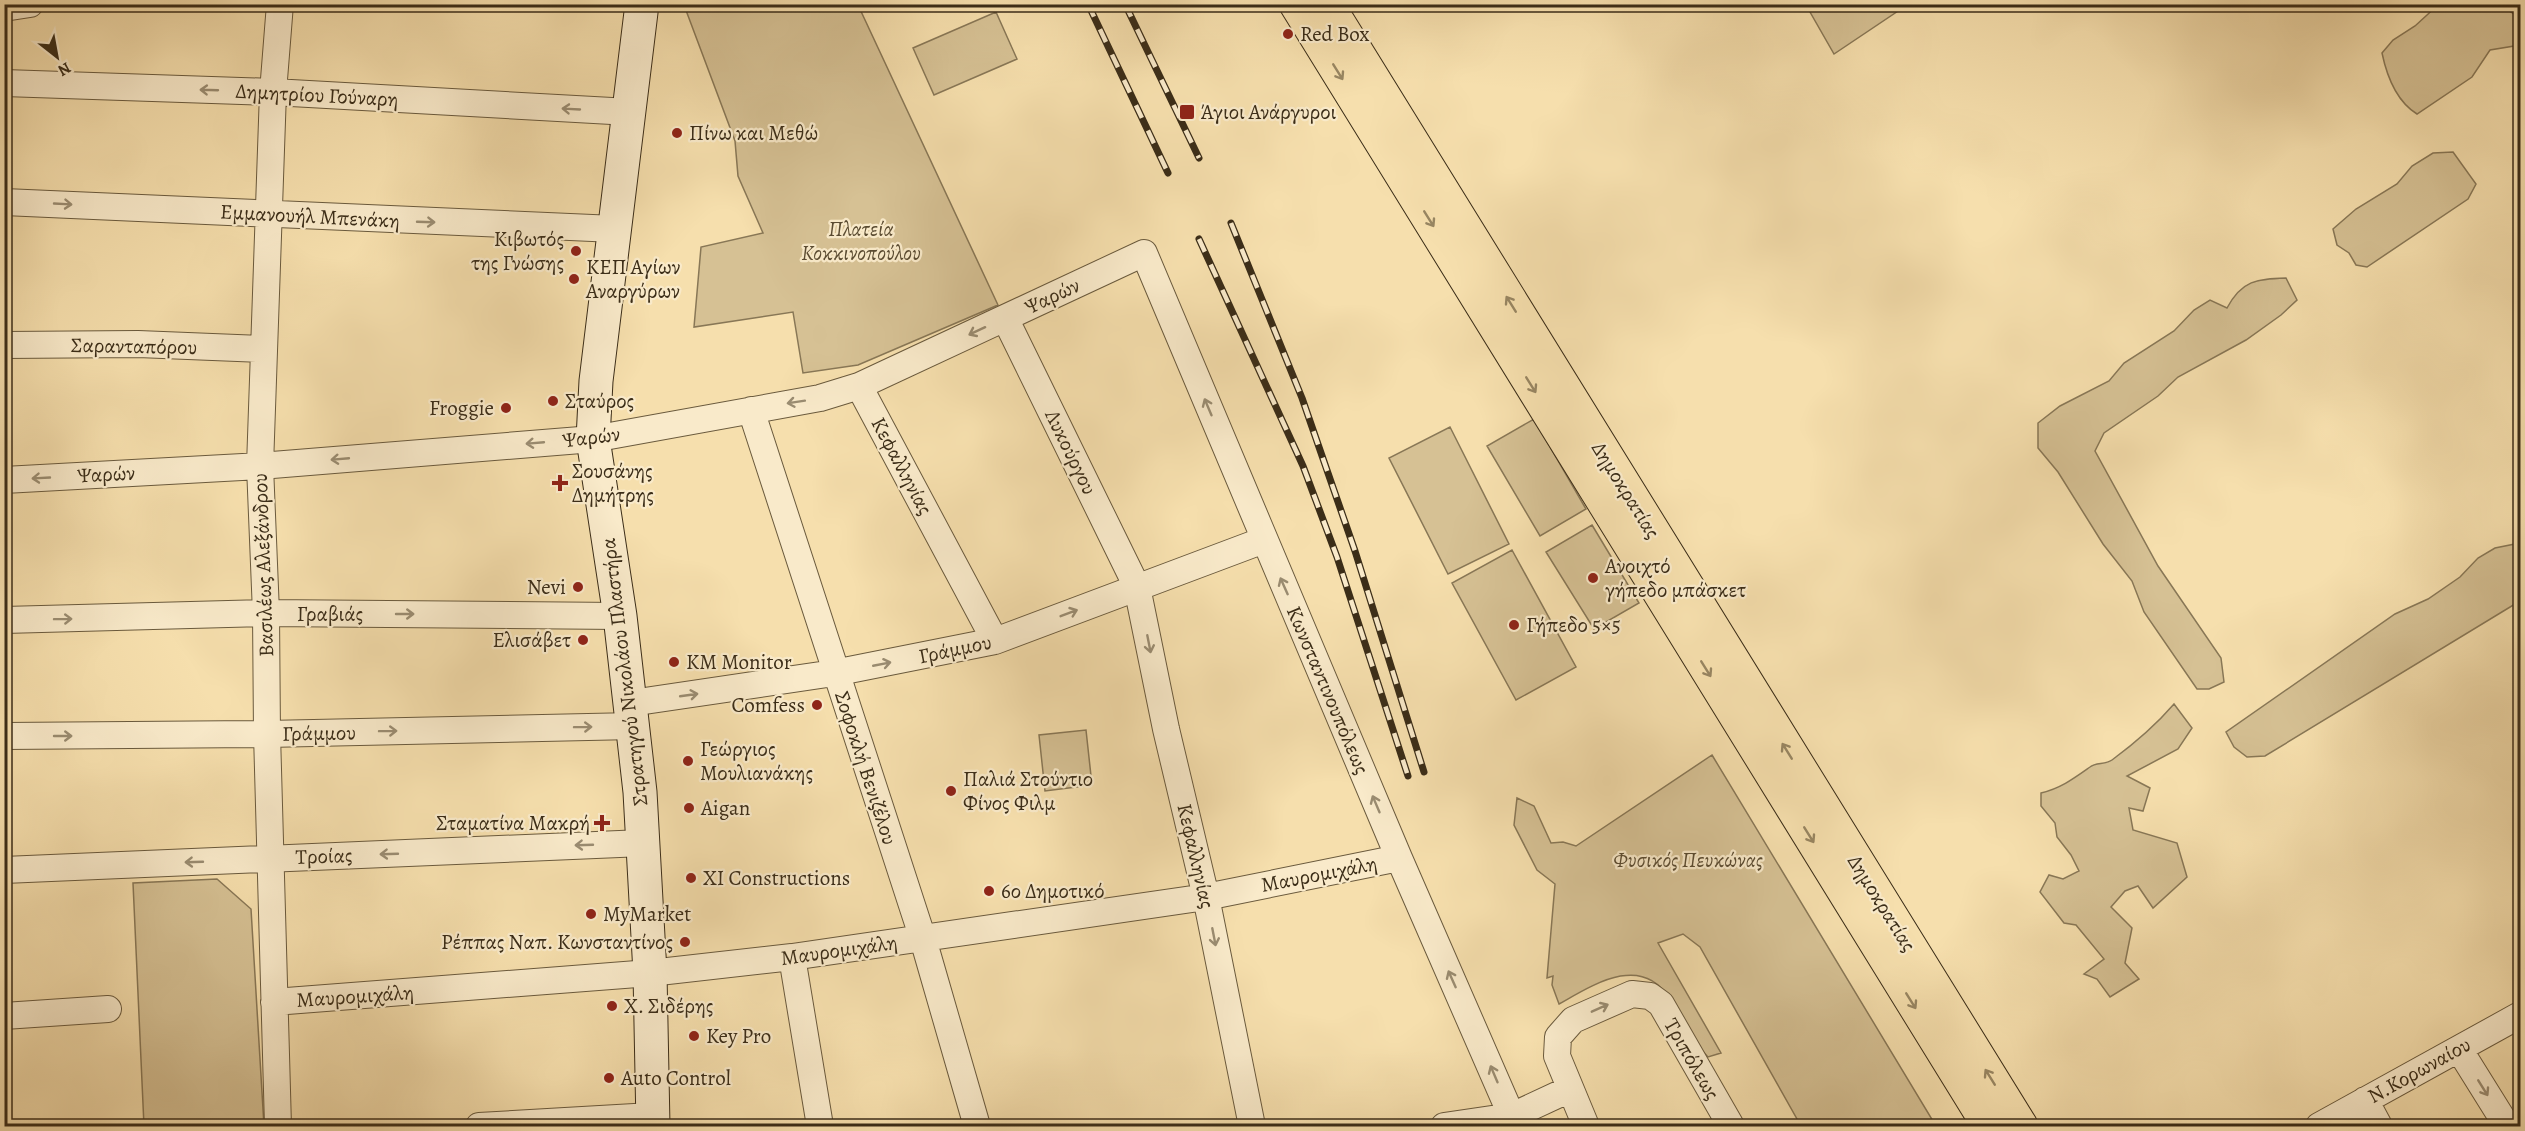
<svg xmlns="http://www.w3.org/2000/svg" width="2525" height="1131" viewBox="0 0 2525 1131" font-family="Alegreya,serif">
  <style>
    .green { fill: #d6c194; stroke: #887756; stroke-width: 1.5 }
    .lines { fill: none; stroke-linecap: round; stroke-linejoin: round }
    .street-casing { stroke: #6a5a3d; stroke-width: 28 }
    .secondary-casing { stroke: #3b2d18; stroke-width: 35 }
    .primary-casing { stroke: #3b2d18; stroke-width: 35 }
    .street { stroke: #f9eaca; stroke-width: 26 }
    .secondary { stroke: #f9eaca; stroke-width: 33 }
    .primary { stroke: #f6dfad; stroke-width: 33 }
    .rail-casing { stroke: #3b2d18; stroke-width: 7 }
    .rail { stroke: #f9eaca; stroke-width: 4.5; stroke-dasharray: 14; stroke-linecap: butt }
    .oneway { stroke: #988662 }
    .oneway2 { stroke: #9a8c71 }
    .poi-dot { fill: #8f2418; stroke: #f9eaca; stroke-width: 2 }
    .labels { text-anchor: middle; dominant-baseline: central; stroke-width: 4.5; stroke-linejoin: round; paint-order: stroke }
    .poi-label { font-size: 21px; fill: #3b2d18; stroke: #f9eaca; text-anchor: start }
    .street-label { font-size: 21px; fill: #3b2d18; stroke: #f9eaca }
    .park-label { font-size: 21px; font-style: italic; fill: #5a4b31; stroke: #f9eaca }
  </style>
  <rect width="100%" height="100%" fill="#f6dfad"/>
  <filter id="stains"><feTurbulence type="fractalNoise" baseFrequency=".00333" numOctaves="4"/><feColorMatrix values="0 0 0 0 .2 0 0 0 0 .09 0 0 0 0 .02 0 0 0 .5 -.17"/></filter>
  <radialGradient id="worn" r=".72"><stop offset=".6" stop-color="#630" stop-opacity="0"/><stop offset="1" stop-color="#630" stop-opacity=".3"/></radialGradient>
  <path class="green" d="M 684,5 L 858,5 L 998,305 L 858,365 L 803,373 L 793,312 L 694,327 L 701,247 L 763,233 L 738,176 L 735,141 Z
    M 1806,5 L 1907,5 L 1834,54 Z
    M 2438,5 L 2500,5 L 2514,14 L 2520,14 L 2520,45 L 2490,50 L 2472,77 L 2417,114 C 2396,101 2387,77 2382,53 L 2393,40 L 2415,26 Z
    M 996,12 L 1017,59 L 934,95 L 913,48 Z
    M 2453,152 L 2476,184 L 2468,199 L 2367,267 L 2356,265 L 2349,253 L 2337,245 L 2333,229 L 2356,209 L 2397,184 L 2412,166 L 2433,153 Z
    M 2286,278 L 2297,300 L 2281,315 L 2246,340 L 2178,377 L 2158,396 L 2104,433 L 2095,451 L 2158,566 L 2221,658 L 2224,682 L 2209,689 L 2197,689 L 2144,612 L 2132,581 L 2103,544 L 2058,472 L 2038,448 L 2038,423 L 2060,406 L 2109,381 L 2124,363 L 2174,331 L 2194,310 L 2210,300 L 2227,308 C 2242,280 2257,279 2286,278 Z
    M 1534,419 L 1586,509 L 1540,536 L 1487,446 Z
    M 1450,427 L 1509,544 L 1448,574 L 1389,458 Z
    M 1592,525 L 1639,603 L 1594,629 L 1546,552 Z
    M 2520,543 L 2520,601 L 2265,756 L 2247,757 L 2234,747 L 2226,732 L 2395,614 L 2428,599 L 2460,577 L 2478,558 L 2495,548 Z
    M 1512,550 L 1576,667 L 1516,700 L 1452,583 Z
    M 2174,704 L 2192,728 L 2178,749 L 2127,776 L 2150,788 L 2143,811 L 2129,808 L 2133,830 L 2177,843 L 2187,877 L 2153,908 L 2138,886 L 2125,891 L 2111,907 L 2132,928 L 2125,963 L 2139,979 L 2110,997 L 2097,979 L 2084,974 L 2104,959 L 2076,925 L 2064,923 L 2040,892 L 2049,875 L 2063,879 L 2079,871 L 2071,855 L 2057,837 L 2055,823 L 2041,806 L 2041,793 C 2061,788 2073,779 2090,767 C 2096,762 2105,765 2112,760 C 2135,743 2155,726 2174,704 Z
    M 1086,730 L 1092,785 L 1045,791 L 1039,735 Z
    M 1712,755 L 1936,1126 L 1801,1126 L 1700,947 L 1683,934 L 1658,943 L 1721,1053 L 1708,1057 C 1690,1039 1682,1018 1669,998 C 1641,953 1593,985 1559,1004 L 1552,985 L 1553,976 L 1547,978 L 1555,884 L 1537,870 L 1514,825 L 1517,798 L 1534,806 L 1551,843 L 1563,842 L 1576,846 Z
    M 217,879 L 251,909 L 264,1126 L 144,1126 L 133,883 Z"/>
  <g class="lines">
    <g class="street-casing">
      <path id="street" d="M 4,8 L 30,4
        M 4,83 L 273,92 L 630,112
        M 4,202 L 615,229
        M 1005,318 L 1137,587 L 1166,729 L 1206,897 L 1252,1126
        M 4,345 L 138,344 L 264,349
        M 859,386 L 995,641
        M 751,410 L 923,939 L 977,1126
        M 4,480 L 260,466 L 593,439 L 820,398 L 859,386 L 1144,253 L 1399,858 L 1516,1126
        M 4,620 L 266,613 L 620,616
        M 631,703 L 834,673 L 995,641 L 1264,540
        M 4,736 L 267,734 L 634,726
        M 4,870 L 643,843
        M 792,957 L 820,1126
        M 274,1002 L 650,973 L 792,957 L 1206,897 L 1399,858
        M 4,1016 L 108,1009
        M 2459,1049 L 2507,1126
        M 2365,1100 L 2379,1126
        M 278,1126 L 267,734 L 266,613 L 260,466 L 273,92 L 280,4
        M 479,1126 L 652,1116
        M 1444,1126 L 1512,1116 L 1570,1089
        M 1586,1126 L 1557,1056 L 1558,1037 L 1573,1020 L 1632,994 L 1650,996 L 1661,1004 L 1731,1126
        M 2319,1126 L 2520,1015"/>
    </g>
    <g class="secondary-casing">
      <path id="secondary" d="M 642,4 L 596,381 L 593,439 L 620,616 L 640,792 L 650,973 L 653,1126"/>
    </g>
    <g class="primary-casing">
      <path id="primary" d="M 1296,4 L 1989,1126
        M 1327,4 L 2021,1126"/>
    </g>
    <use href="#street" class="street"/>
    <use href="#secondary" class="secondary"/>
    <use href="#primary" class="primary"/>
    <g class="rail-casing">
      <path id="rail" d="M 1088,4 L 1168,173
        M 1125,4 L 1199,158
        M 1231,223 L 1302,398 L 1355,551 L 1424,772
        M 1199,239 L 1303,466 L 1337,557 L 1408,776"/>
    </g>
    <use href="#rail" class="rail"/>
  </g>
  <defs><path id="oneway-shaft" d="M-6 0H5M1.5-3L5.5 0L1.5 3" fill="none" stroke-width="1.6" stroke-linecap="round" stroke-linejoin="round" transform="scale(1.5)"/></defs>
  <g class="oneway">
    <use href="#oneway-shaft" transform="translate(1338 72) rotate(58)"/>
    <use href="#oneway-shaft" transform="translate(1429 219) rotate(58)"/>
    <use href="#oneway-shaft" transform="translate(1511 304) rotate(-122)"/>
    <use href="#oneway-shaft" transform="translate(1531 385) rotate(58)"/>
    <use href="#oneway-shaft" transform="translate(1706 669) rotate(58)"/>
    <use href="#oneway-shaft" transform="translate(1787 751) rotate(-122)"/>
    <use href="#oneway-shaft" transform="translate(1809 835) rotate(58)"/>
    <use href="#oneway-shaft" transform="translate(1911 1001) rotate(58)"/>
    <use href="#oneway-shaft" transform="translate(1990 1077) rotate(-122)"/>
  </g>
  <g class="oneway2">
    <use href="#oneway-shaft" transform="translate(209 90) rotate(-178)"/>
    <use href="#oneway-shaft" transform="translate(571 109) rotate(-177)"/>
    <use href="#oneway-shaft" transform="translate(63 204) rotate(3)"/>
    <use href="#oneway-shaft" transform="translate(426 222) rotate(2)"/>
    <use href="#oneway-shaft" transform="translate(977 331) rotate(155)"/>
    <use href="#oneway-shaft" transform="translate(796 402) rotate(171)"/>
    <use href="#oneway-shaft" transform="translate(1208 407) rotate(-113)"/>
    <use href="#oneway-shaft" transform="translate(535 443) rotate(175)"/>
    <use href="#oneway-shaft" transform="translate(340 459) rotate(175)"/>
    <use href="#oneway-shaft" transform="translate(41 478) rotate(177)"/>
    <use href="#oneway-shaft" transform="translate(1284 586) rotate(-114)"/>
    <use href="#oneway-shaft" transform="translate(1069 613) rotate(-21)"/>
    <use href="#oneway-shaft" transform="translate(405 614)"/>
    <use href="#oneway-shaft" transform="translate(63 619) rotate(-1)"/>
    <use href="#oneway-shaft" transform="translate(1149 644) rotate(79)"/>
    <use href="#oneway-shaft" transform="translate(882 664) rotate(-11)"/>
    <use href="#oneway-shaft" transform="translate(689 695) rotate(-8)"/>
    <use href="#oneway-shaft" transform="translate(583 727) rotate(-1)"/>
    <use href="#oneway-shaft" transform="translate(388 731) rotate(-1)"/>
    <use href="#oneway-shaft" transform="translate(63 736)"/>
    <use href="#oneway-shaft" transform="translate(1376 804) rotate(-113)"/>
    <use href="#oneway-shaft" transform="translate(584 845) rotate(178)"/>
    <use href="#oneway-shaft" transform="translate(389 854) rotate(178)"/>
    <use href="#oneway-shaft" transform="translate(194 862) rotate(178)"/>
    <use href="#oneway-shaft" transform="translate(1214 937) rotate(79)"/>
    <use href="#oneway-shaft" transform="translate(1452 979) rotate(-114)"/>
    <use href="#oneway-shaft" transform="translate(1600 1008) rotate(-24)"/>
    <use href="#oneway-shaft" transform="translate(1494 1074) rotate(-113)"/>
    <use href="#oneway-shaft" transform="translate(2483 1088) rotate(58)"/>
  </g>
  <g class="poi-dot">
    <circle cx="1288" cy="34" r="6"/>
    <rect x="1179" y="104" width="16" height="16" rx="3"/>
    <circle cx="677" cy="133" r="6"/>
    <circle cx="576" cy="251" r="6"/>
    <circle cx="574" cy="279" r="6"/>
    <circle cx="553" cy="401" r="6"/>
    <circle cx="506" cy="408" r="6"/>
    <path d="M557 474h6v6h6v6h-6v6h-6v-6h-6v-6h6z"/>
    <circle cx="1593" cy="578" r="6"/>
    <circle cx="578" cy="587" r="6"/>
    <circle cx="1514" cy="625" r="6"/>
    <circle cx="583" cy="640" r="6"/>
    <circle cx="674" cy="662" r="6"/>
    <circle cx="817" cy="705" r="6"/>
    <circle cx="688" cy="761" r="6"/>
    <circle cx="951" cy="791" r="6"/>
    <circle cx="689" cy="808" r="6"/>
    <path d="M599 814h6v6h6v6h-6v6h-6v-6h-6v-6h6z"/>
    <circle cx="691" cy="878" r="6"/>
    <circle cx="989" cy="891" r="6"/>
    <circle cx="591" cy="914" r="6"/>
    <circle cx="685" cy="942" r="6"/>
    <circle cx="612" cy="1006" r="6"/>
    <circle cx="694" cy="1036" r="6"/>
    <circle cx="609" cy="1078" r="6"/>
  </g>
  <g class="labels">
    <g class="poi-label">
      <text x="1300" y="34">Red Box</text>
      <text x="1200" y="112">Άγιοι Ανάργυροι</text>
      <text x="689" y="133">Πίνω και Μεθώ</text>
      <text x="564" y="239" text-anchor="end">Κιβωτός<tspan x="564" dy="24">της Γνώσης</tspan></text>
      <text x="586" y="267">ΚΕΠ Αγίων<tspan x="586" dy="24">Αναργύρων</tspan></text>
      <text x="565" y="401">Σταύρος</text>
      <text x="494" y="408" text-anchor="end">Froggie</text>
      <text x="572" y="471">Σουσάνης<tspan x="572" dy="24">Δημήτρης</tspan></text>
      <text x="1605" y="566">Ανοιχτό<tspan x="1605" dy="24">γήπεδο μπάσκετ</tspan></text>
      <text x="566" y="587" text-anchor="end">Nevi</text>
      <text x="1526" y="625">Γήπεδο 5×5</text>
      <text x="571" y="640" text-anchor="end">Ελισάβετ</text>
      <text x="686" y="662">KM Monitor</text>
      <text x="805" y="705" text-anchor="end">Comfess</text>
      <text x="700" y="749">Γεώργιος<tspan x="700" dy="24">Μουλιανάκης</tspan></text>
      <text x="963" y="779">Παλιά Στούντιο<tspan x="963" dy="24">Φίνος Φιλμ</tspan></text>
      <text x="701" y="808">Aigan</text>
      <text x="590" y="823" text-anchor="end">Σταματίνα Μακρή</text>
      <text x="703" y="878">XI Constructions</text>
      <text x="1001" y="891">6ο Δημοτικό</text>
      <text x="603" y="914">MyMarket</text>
      <text x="673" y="942" text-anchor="end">Ρέππας Ναπ. Κωνσταντίνος</text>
      <text x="624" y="1006">Χ. Σιδέρης</text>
      <text x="706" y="1036">Key Pro</text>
      <text x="621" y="1078">Auto Control</text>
    </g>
    <g class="street-label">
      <text transform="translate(317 95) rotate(3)">Δημητρίου Γούναρη</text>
      <text transform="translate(310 216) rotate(3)">Εμμανουήλ Μπενάκη</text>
      <text transform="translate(1052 296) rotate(-25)">Ψαρών</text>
      <text transform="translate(134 346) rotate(1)">Σαρανταπόρου</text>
      <text transform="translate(591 437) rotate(-7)">Ψαρών</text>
      <text transform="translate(1071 452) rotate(64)">Λυκούργου</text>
      <text transform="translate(902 466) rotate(62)">Κεφαλληνίας</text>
      <text transform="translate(106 474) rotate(-3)">Ψαρών</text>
      <text transform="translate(1626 490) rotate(58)">Δημοκρατίας</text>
      <text transform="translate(263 565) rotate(-92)">Βασιλέως Αλεξάνδρου</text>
      <text x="330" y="614">Γραβιάς</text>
      <text transform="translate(955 649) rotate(-12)">Γράμμου</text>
      <text transform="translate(624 672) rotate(-97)">Στρατηγού Νικολάου Πλαστήρα</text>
      <text transform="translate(1328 690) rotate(67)">Κωνσταντινουπόλεως</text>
      <text transform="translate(319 733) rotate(-1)">Γράμμου</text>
      <text transform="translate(866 768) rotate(72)">Σοφοκλή Βενιζέλου</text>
      <text transform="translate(324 856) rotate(-2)">Τροίας</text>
      <text transform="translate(1196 856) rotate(77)">Κεφαλληνίας</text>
      <text transform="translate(1319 874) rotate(-11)">Μαυρομιχάλη</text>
      <text transform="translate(1882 903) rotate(58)">Δημοκρατίας</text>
      <text transform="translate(839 950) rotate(-8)">Μαυρομιχάλη</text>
      <text transform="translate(355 996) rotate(-4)">Μαυρομιχάλη</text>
      <text transform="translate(1692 1059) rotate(60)">Τριπόλεως</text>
      <text transform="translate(2419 1070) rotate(-29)">Ν.Κορωναίου</text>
    </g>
    <g class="park-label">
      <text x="861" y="229">Πλατεία<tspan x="861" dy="24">Κοκκινοπούλου</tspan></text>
      <text x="1688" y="860">Φυσικός Πευκώνας</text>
    </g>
  </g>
  <rect width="2525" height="1131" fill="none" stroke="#f6dfad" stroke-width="24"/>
  <rect x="6" y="6" width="2513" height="1119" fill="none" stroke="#3b2d18" stroke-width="3"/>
  <rect x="12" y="12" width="2501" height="1107" fill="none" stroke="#3b2d18" stroke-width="1.5"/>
  <g transform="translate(57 57) rotate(149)" stroke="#f9eaca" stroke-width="4.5" paint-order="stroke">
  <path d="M0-4.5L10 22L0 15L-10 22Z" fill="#3b2d18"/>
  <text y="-9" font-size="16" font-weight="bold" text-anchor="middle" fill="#3b2d18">N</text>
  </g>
  <rect width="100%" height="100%" filter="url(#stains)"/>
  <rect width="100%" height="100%" fill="url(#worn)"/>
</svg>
